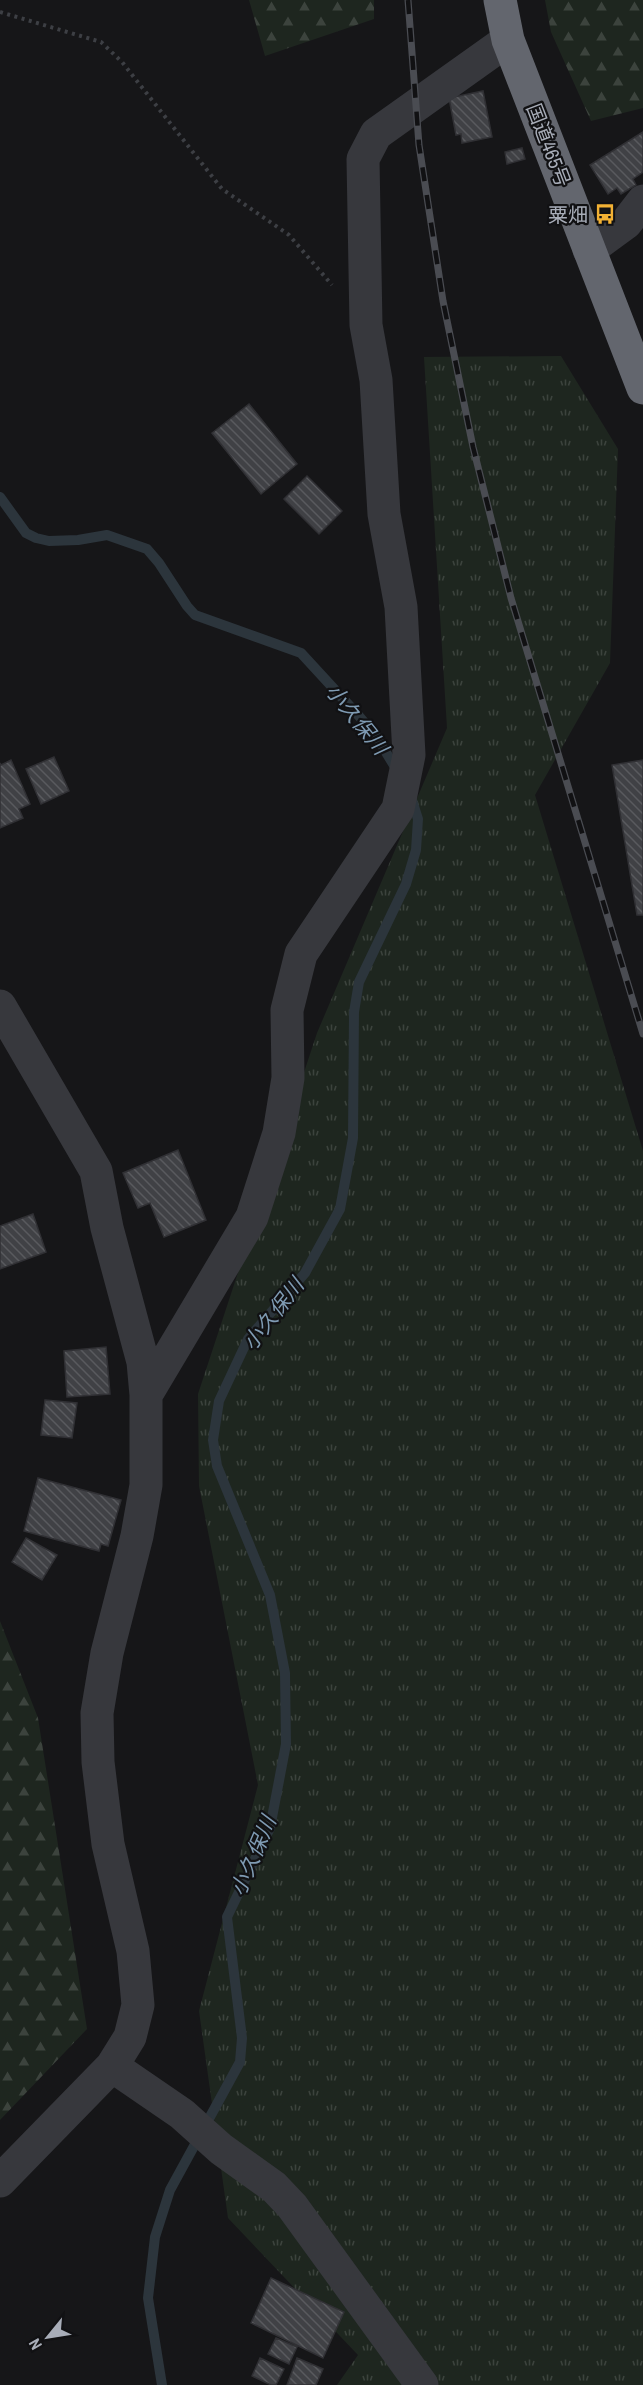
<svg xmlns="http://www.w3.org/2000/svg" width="643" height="2385" viewBox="0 0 643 2385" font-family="'Archivo Narrow','Noto Sans JP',sans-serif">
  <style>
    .grass { fill: url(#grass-tufts) }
    .forest { fill: url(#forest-firs) }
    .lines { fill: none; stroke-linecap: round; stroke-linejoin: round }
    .stream { stroke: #2c353c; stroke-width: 10 }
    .building { fill: url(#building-back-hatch); stroke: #303034; stroke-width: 1.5 }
    .path { stroke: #3d3f44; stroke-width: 4; stroke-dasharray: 3 4.5; stroke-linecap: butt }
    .minor { stroke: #37383d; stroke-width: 33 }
    .highway { stroke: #63666e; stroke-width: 33 }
    .rail-casing { stroke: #4a4c52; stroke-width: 7 }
    .rail { stroke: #111113; stroke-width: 4.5; stroke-dasharray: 14; stroke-linecap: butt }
    .labels { text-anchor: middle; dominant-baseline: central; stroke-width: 4.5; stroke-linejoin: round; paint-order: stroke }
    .street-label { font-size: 20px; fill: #a8adb8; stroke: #111113 }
    .poi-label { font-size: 20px; fill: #a8adb8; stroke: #111113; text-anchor: end }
    .water-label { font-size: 21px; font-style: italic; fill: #7f9bb3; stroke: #111113 }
  </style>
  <defs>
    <pattern id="grass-tufts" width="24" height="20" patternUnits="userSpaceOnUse" patternTransform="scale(1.5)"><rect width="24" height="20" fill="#1e261f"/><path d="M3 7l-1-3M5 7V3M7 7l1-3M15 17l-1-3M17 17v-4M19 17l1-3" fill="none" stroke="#3c433d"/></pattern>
    <pattern id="forest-firs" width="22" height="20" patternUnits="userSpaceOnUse" patternTransform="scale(1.5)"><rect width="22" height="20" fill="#1e261f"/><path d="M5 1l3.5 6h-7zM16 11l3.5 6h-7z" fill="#3c433d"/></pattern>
    <pattern id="building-back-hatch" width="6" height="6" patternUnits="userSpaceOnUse" patternTransform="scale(1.5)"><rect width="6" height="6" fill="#404145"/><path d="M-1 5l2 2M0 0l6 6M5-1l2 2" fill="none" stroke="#595a5e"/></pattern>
  </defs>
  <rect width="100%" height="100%" fill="#161618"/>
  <path class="grass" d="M 561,356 L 618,449 L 610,663 L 535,795 L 643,1151 L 643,2385 L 337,2385 L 358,2355 L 228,2218 L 199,2011 L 258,1785 L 199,1486 L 198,1394 L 317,1033 L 447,728 L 424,357 Z"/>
  <path class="forest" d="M 249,0 L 374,0 L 374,19 L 265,56 Z
    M 545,0 L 643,0 L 643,108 L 591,121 L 551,32 Z
    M 0,1621 L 38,1718 L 87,2029 L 0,2120 Z"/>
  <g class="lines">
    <path class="stream" d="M 0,497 L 26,533 L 36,538 L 49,541 L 78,540 L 107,535 L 147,549 L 159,563 L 187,606 L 195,615 L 301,653 L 358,715 L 376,736 L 398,772
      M 162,2385 L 148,2298 L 155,2237 L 170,2190 L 240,2062 L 242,2038 L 227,1917 L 270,1828 L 286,1744 L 285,1673 L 270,1595 L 217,1466 L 213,1440 L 219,1401 L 248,1339 L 305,1273 L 340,1209 L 353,1138 L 354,1012 L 359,982 L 406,884 L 416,850 L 418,819 L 411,797"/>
  </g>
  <path class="building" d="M 483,91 L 492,137 L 462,143 L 461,134 L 456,135 L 449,98 Z
    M 643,132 L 643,172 L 633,179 L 636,185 L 621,194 L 617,188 L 608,194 L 590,165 Z
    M 522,148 L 525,159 L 507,164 L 505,152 Z
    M 249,404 L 297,464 L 261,494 L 212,433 Z
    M 307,476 L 342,511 L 319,534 L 284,499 Z
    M 54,757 L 69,791 L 41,804 L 26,769 Z
    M 11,760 L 30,804 L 19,809 L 23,818 L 0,828 L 0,763 L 1,765 Z
    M 643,760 L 643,915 L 637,915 L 612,765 Z
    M 178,1150 L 206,1220 L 164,1237 L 150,1203 L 138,1208 L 123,1173 Z
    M 33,1214 L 46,1252 L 0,1269 L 0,1226 Z
    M 106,1347 L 110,1394 L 67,1397 L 64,1351 Z
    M 45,1400 L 77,1403 L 72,1438 L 41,1435 Z
    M 38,1478 L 121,1500 L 108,1546 L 101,1544 L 99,1551 L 24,1531 Z
    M 26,1538 L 57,1555 L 42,1580 L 12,1562 Z
    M 271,2278 L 344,2312 L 323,2358 L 251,2323 Z
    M 276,2338 L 297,2347 L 289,2364 L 268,2354 Z
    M 260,2358 L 284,2369 L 276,2385 L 271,2385 L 252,2376 Z
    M 297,2358 L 323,2369 L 316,2385 L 287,2385 Z"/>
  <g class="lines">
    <path class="path" d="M 0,12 L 101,42 L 122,62 L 222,189 L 289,235 L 332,285"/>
    <path class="minor" d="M 589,250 L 626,223 L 643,201
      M 0,1006 L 96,1171 L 107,1228 L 143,1362 L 146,1395 L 146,1485 L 137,1536 L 107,1653 L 97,1713 L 98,1762 L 108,1844 L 133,1951 L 138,2005 L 130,2037 L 112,2066 L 0,2181
      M 146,1395 L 252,1217 L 279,1133 L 288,1078 L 287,1010 L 301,954 L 398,809 L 409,755 L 401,607 L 384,514 L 376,380 L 366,325 L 363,159 L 376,134 L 508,40
      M 112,2066 L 182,2114 L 221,2149 L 274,2187 L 292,2206 L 422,2385"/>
    <path class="highway" d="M 500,0 L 508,40 L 643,388"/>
    <g class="rail-casing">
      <path id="rail" d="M 408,0 L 419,145 L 443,301 L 473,447 L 511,598 L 643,1034"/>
    </g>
    <use href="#rail" class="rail"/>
  </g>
  <defs>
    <g id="bus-bare" transform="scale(1.62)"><path d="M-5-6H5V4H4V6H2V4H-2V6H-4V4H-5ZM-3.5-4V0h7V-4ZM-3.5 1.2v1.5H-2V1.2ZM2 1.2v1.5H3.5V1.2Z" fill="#f2b134" stroke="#111113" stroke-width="2.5" paint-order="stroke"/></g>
  </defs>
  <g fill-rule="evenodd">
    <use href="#bus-bare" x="605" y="214"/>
  </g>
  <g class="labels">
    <g class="street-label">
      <text transform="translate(549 145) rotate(69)">国道465号</text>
    </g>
    <g class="poi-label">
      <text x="588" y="214">粟畑</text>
    </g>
    <g class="water-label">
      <text transform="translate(357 719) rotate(51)">小久保川</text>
      <text transform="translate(273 1314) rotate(-52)">小久保川</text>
      <text transform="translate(253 1856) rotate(-67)">小久保川</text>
    </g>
  </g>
  <g transform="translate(48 2337) rotate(240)" stroke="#111113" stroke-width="4.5" paint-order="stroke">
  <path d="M0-4.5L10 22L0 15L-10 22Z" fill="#a8adb8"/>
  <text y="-9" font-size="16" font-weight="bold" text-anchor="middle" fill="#a8adb8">N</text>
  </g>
</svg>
